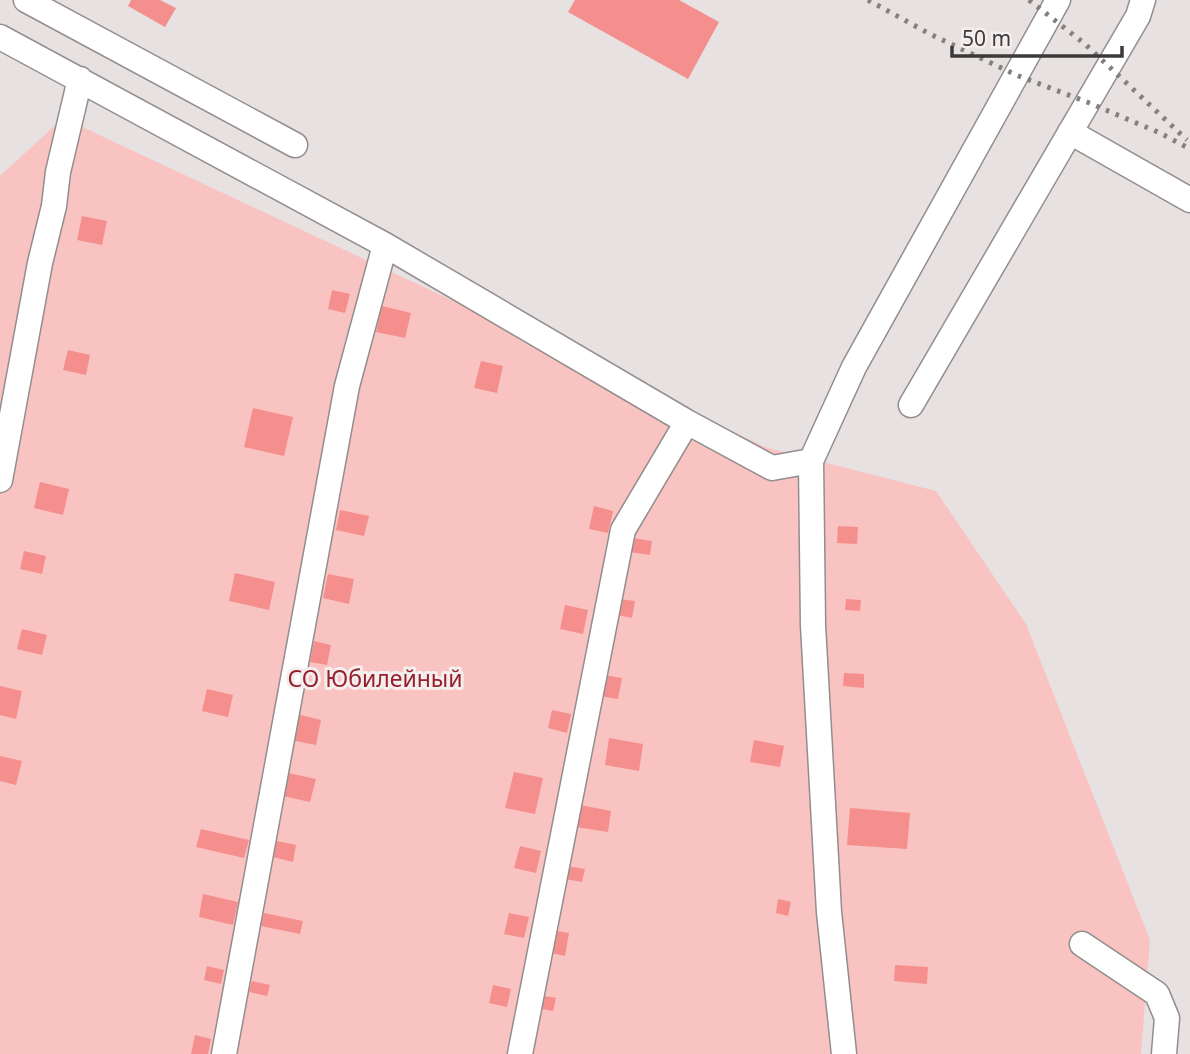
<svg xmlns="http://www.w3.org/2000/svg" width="1190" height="1054" viewBox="0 0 1190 1054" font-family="'Noto Sans',sans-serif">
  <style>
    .green { fill: #f9c3c1 }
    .building { fill: #f48f8e }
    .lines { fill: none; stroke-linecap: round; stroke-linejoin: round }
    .minor-casing { stroke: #938d8d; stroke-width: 27 }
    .minor { stroke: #fff; stroke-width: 24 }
    .rail { stroke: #848080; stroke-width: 5; stroke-dasharray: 3.5 7; stroke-linecap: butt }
    .labels { text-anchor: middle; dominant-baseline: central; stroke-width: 6; stroke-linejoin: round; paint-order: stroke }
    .park-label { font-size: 23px; fill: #97212d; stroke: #f5eeee }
  </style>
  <rect width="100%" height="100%" fill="#e7e1e1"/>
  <path class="green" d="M 63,118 L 765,447 L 936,491 L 1026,624 L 1150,940 L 1141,1054 L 0,1054 L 0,176 Z"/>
  <path class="building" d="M 131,0 L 160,0 L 176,8 L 165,27 L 128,6 Z
    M 575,0 L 679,0 L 719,22 L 688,79 L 568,12 Z
    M 82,216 L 107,221 L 102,245 L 77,240 Z
    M 332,290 L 350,294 L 345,313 L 328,309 Z
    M 382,306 L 411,313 L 405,338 L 376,332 Z
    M 68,350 L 90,355 L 86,375 L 63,370 Z
    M 481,361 L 503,366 L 497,393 L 474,388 Z
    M 253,408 L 293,417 L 284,456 L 244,447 Z
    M 40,482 L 69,489 L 63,515 L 34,508 Z
    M 594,506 L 613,511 L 608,533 L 589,529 Z
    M 340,510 L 369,516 L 364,536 L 336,530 Z
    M 838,526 L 858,527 L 857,544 L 837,543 Z
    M 633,538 L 652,541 L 650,555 L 630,552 Z
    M 24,551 L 46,556 L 42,574 L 20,569 Z
    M 235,573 L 275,582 L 269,610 L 229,601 Z
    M 328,574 L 354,579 L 349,604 L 323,598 Z
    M 619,599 L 635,601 L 632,618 L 617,615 Z
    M 846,599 L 861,600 L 860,611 L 845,610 Z
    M 565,605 L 588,610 L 583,634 L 560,629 Z
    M 22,629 L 47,635 L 42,655 L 17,649 Z
    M 314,641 L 331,645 L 327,665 L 310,662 Z
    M 844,673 L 864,674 L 864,688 L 843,686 Z
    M 603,675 L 622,678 L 618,699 L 600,696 Z
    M 0,686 L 22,691 L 16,719 L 0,715 Z
    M 207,689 L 233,695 L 228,717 L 202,711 Z
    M 552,710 L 571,714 L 567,733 L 548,728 Z
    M 297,714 L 321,720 L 316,745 L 291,740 Z
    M 609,738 L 643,744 L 639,771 L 605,765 Z
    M 754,740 L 784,746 L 780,767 L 750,762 Z
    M 0,756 L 22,761 L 16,785 L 0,781 Z
    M 514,772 L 543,778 L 535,814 L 505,808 Z
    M 288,773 L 316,779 L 310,802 L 283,796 Z
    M 580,805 L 611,811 L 608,832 L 576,827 Z
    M 850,808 L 910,813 L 907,849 L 847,845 Z
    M 201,829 L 249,840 L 244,858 L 196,847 Z
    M 277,841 L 296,845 L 293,862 L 273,857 Z
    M 520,846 L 541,851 L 536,873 L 514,868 Z
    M 567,866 L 585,869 L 582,882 L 565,879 Z
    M 203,894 L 238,902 L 233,925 L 199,917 Z
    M 778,899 L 791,902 L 788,916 L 776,913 Z
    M 264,913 L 303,921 L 300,934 L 261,926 Z
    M 509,913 L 529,917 L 524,938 L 504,934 Z
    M 551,930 L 569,933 L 565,956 L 547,952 Z
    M 895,965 L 928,967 L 927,984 L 894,981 Z
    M 207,966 L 224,970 L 221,984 L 204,980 Z
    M 252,981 L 270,985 L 267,996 L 249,992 Z
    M 493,985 L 511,989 L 507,1007 L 489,1003 Z
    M 539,995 L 556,998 L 553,1011 L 537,1008 Z
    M 195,1035 L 211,1039 L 208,1054 L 191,1054 Z"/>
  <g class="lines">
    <g class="minor-casing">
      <path id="minor" d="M 26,0 L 295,145
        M 0,37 L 385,245 L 687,422 L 772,468 L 811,461 L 854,367 L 1058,0
        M 1070,132 L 1190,200
        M 911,405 L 1138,16 L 1143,0
        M 811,461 L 813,625 L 829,912 L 844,1054
        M 0,480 L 40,263 L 54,206 L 58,172 L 80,79
        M 1082,944 L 1157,994 L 1167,1018 L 1164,1054
        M 224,1054 L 347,386 L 385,245
        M 520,1054 L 623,530 L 687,422"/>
    </g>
    <use href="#minor" class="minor"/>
    <path class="rail" d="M 868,0 L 928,33 L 1016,75 L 1087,102 L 1160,133 L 1190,149
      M 1029,0 L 1085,44 L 1187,140"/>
  </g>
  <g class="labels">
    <g class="park-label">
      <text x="375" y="678">СО Юбилейный</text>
    </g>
  </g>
  <path d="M952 46v10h170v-10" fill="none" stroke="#3b3939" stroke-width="3.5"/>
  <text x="962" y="46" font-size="21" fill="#3b3939" stroke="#f5eeee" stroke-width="5" paint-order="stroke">50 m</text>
</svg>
